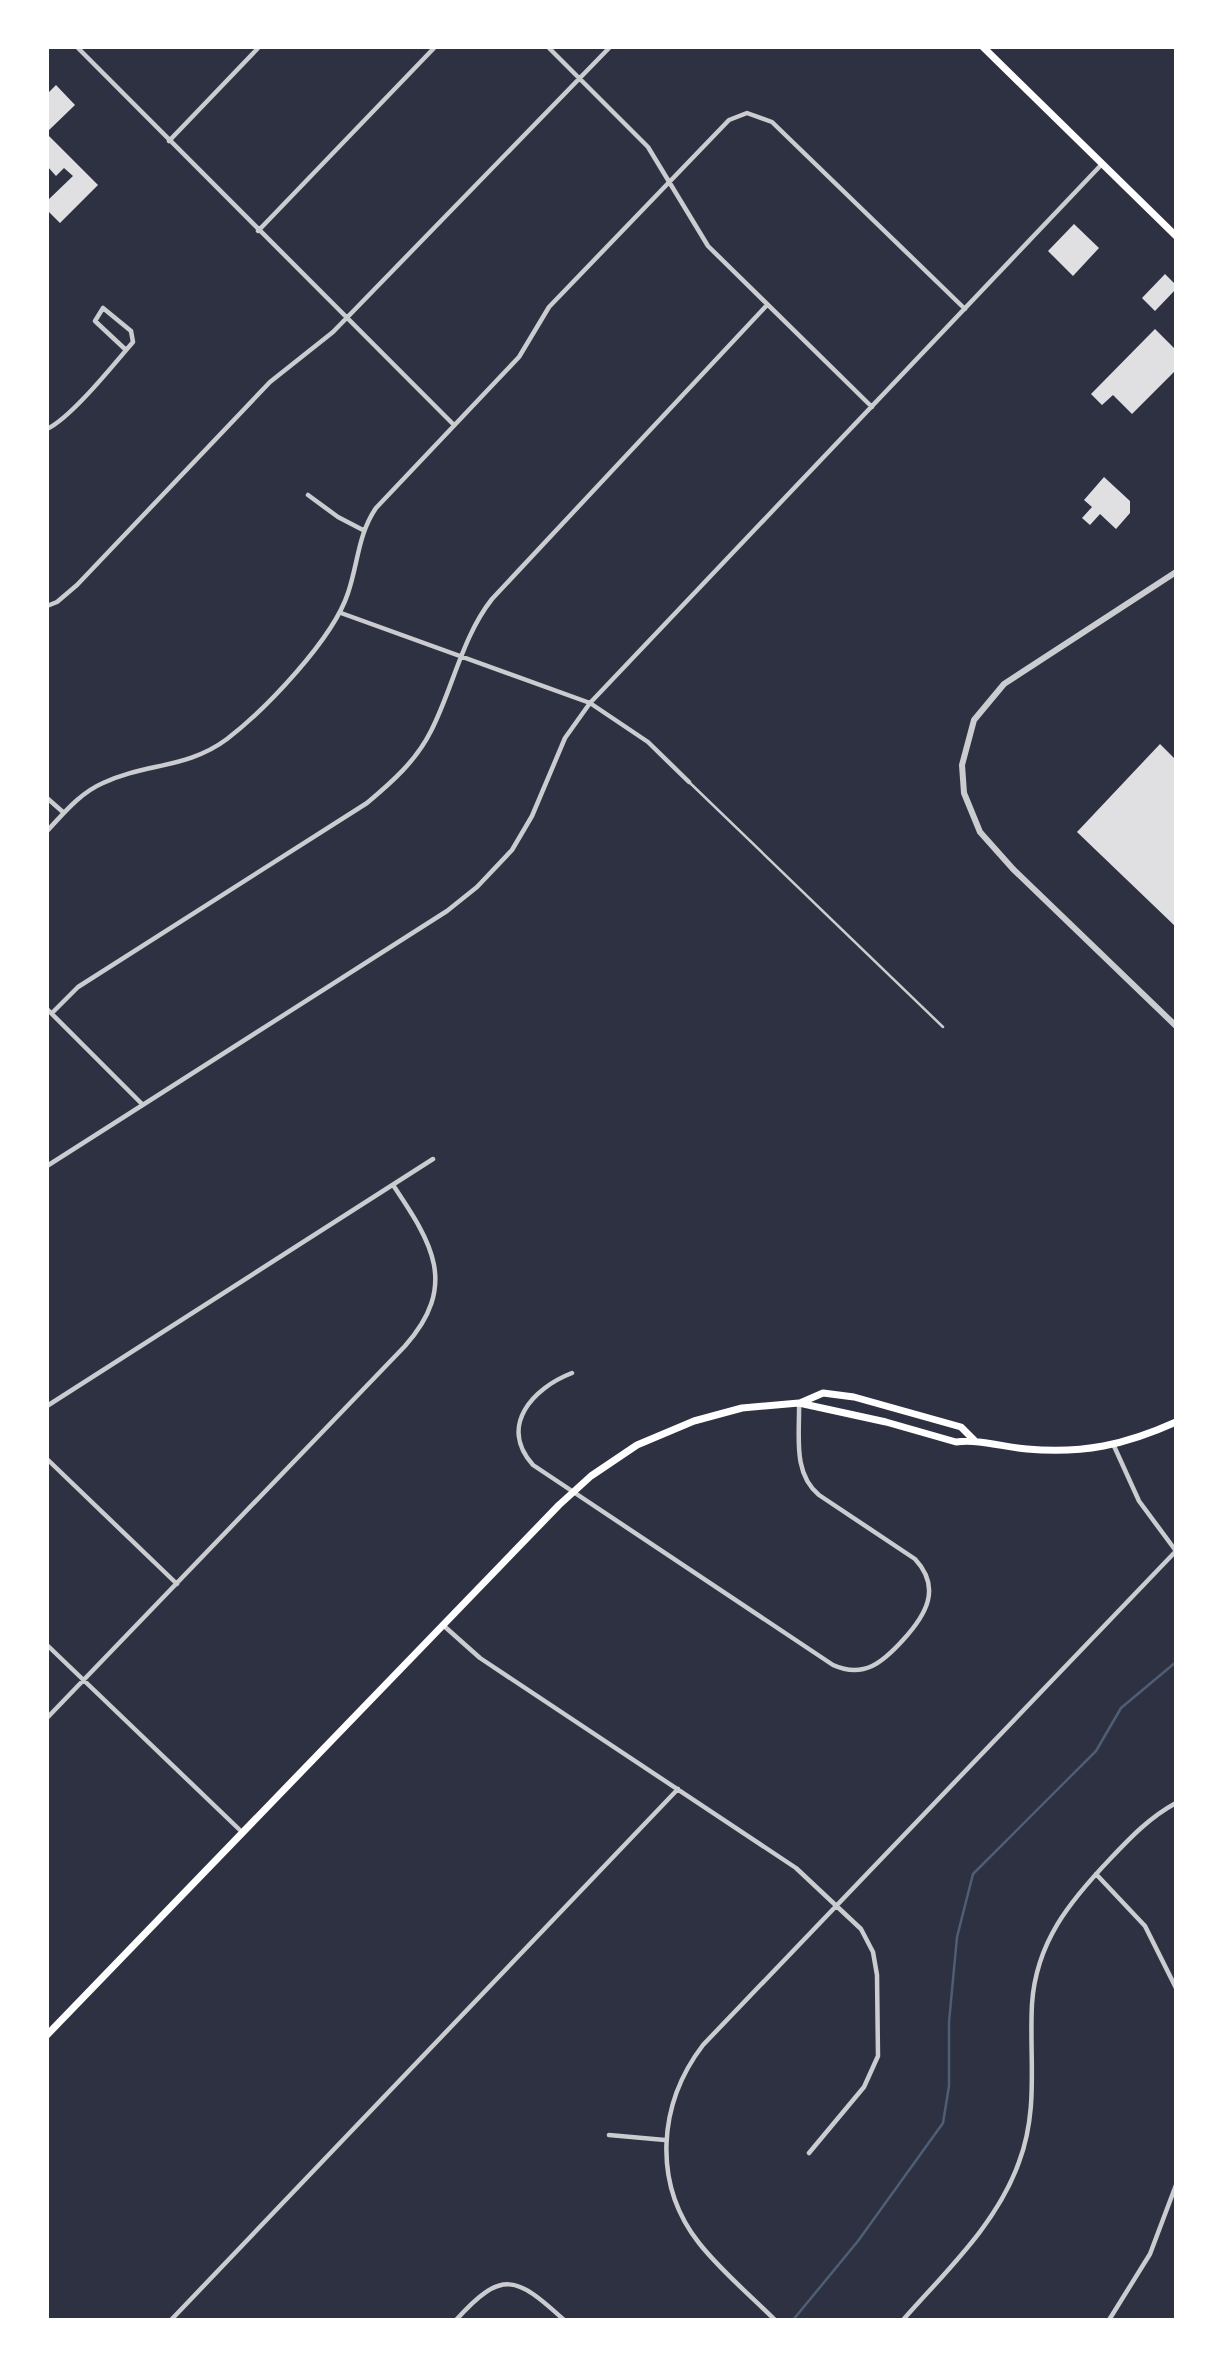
<svg xmlns="http://www.w3.org/2000/svg" width="1223" height="2367" viewBox="0 0 1223 2367" font-family="'Exo 2',sans-serif">
  <style>
    .lines { fill: none; stroke-linecap: round; stroke-linejoin: round }
    .stream { stroke: #4f5d75; stroke-width: 2.5 }
    .building { fill: #e0e0e3 }
    .service { stroke: #caccd0; stroke-width: 2.5 }
    .minor { stroke: #caccd0; stroke-width: 4.5 }
    .tertiary { stroke: #caccd0; stroke-width: 6 }
    .primary { stroke: #fff; stroke-width: 7 }
  </style>
  <rect width="100%" height="100%" fill="#2d3142"/>
  <g class="lines">
    <path class="stream" d="M 793,2320 L 858,2241 L 943,2123 L 949,2086 L 949,2022 L 957,1937 L 973,1874 L 1096,1751 L 1121,1708 L 1176,1662"/>
  </g>
  <path class="building" d="M 56,85 L 75,105 L 47,132 L 47,94 Z
    M 47,134 L 98,185 L 60,223 L 47,210 L 47,201 L 73,176 L 64,168 L 56,176 L 47,166 Z
    M 1074,224 L 1099,248 L 1073,276 L 1048,251 Z
    M 1165,274 L 1176,285 L 1176,289 L 1155,311 L 1142,298 Z
    M 1155,329 L 1176,350 L 1176,370 L 1132,414 L 1113,395 L 1102,405 L 1091,394 Z
    M 1104,477 L 1130,501 L 1130,513 L 1116,529 L 1100,514 L 1090,525 L 1082,518 L 1092,507 L 1084,500 Z
    M 1160,744 L 1176,760 L 1176,927 L 1077,832 Z"/>
  <g class="lines">
    <path class="service" d="M 689,782 L 943,1027"/>
    <path class="minor" d="M 77,47 L 454,425
      M 548,47 L 648,147 L 708,246 L 872,407
      M 169,141 L 259,47
      M 258,231 L 435,47
      M 47,429 C 71,418 114,364 133,342 L 131,331 L 103,308 L 95,321 L 126,350
      M 308,495 L 338,517 L 363,530
      M 47,606 L 57,602 L 77,585 L 270,382 L 333,332 L 610,47
      M 341,613 L 590,703 L 648,742 L 689,782
      M 47,798 L 64,813
      M 47,831 C 64,813 80,793 103,783 C 145,763 187,769 227,739 C 266,709 333,639 348,593 C 358,564 358,534 376,508 L 519,357 L 549,307 L 729,120 L 747,113 L 772,122 L 965,309
      M 47,1009 L 143,1105
      M 52,1013 L 78,987 L 367,803 C 392,782 416,761 431,731 C 453,688 462,637 492,599 L 767,305
      M 47,1166 L 447,911 L 477,887 L 512,850 L 532,816 L 565,738 L 590,703 L 1102,164
      M 572,1373 C 533,1388 498,1426 533,1465 L 833,1665 C 864,1679 883,1662 903,1640 C 926,1615 942,1588 915,1559 L 819,1495 C 792,1473 800,1434 799,1403
      M 47,1406 L 433,1159
      M 1114,1446 L 1139,1501 L 1176,1551
      M 47,1459 L 177,1584
      M 444,1626 L 480,1658 L 796,1868 L 861,1929 L 873,1952 L 877,1975 L 878,2056 L 864,2087 L 809,2153
      M 47,1645 L 243,1833
      M 47,1718 L 405,1346 C 459,1285 432,1243 393,1185
      M 1096,1874 L 1145,1926 L 1176,1988
      M 609,2135 L 665,2140
      M 171,2320 L 678,1789
      M 456,2320 C 502,2269 516,2276 564,2320
      M 775,2320 C 750,2295 721,2271 699,2243 C 652,2183 658,2104 703,2045 L 1176,1551
      M 903,2320 C 946,2271 997,2224 1019,2162 C 1039,2109 1029,2058 1032,2004 C 1036,1942 1070,1901 1111,1858 C 1131,1837 1150,1817 1176,1803
      M 1109,2320 L 1150,2254 L 1176,2185"/>
    <path class="tertiary" d="M 1176,572 L 1004,684 L 974,720 L 962,765 L 964,793 L 980,832 L 1013,869 L 1176,1026"/>
    <path class="primary" d="M 983,47 L 1176,236
      M 800,1403 L 823,1393 L 854,1397 L 961,1427 L 974,1440
      M 47,2035 L 559,1505 L 591,1476 L 637,1445 L 694,1421 L 742,1408 L 799,1403 L 886,1422 L 956,1442 C 980,1439 1003,1447 1027,1449 C 1083,1454 1125,1445 1176,1422"/>
  </g>
  <rect width="1223" height="2367" fill="none" stroke="#ffffff" stroke-width="98"/>
</svg>
